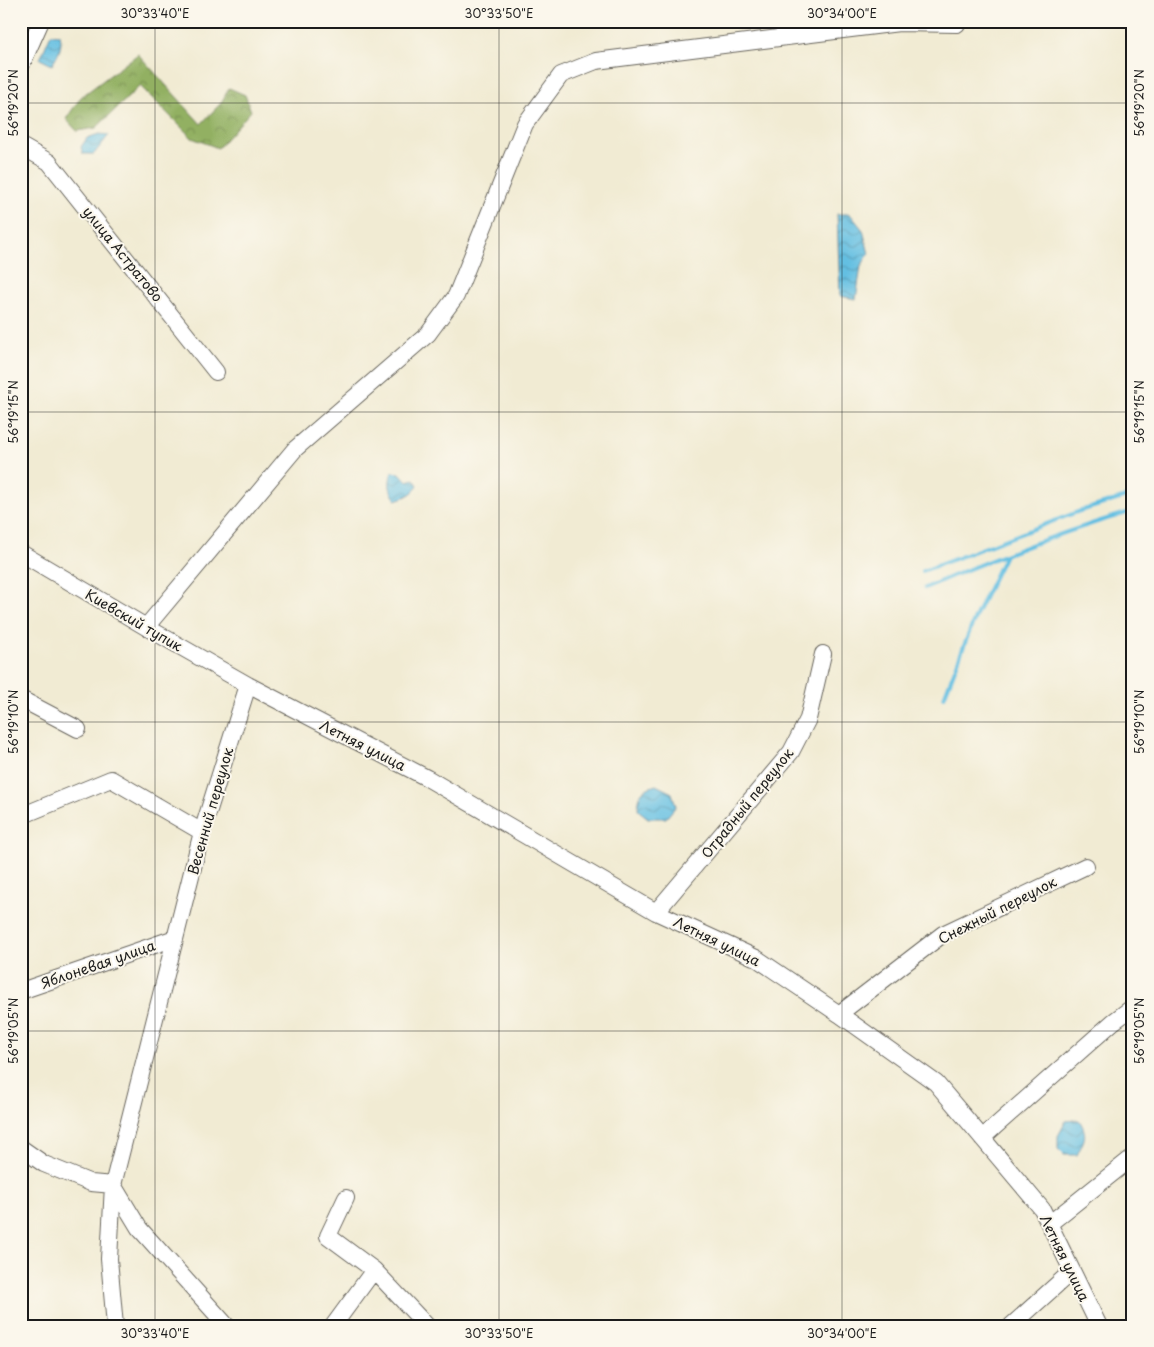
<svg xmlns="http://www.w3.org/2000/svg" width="1154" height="1347" viewBox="0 0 1154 1347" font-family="'Playpen Sans',sans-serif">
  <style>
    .forest { fill: url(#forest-crowns); stroke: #57663f }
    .water { fill: url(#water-waves); stroke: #406e7f }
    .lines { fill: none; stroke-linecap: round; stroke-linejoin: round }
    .stream { stroke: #64bfe2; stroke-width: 4 }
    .minor-casing { stroke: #67645c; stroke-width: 18 }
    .minor { stroke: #fff; stroke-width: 16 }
    .ticks { fill: none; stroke: #1c1c1c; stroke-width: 1; stroke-opacity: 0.45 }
    .labels { text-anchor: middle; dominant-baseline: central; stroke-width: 4; stroke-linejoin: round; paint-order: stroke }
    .street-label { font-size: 14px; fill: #1c1c1c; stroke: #fbf7ec }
    .neatline { fill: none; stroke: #1c1c1c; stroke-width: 2 }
    .ticks-label { font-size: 12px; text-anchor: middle; fill: #1c1c1c }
  </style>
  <defs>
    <pattern id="forest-crowns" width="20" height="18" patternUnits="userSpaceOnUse" patternTransform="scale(1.25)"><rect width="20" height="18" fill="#92b062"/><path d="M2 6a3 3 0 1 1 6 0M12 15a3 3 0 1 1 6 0" fill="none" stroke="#768e50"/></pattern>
    <pattern id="water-waves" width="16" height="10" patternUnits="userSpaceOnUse" patternTransform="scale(1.25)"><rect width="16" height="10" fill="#64bfe2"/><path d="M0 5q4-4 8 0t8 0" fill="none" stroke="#529ab6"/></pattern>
  </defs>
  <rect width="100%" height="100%" fill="#fbf7ec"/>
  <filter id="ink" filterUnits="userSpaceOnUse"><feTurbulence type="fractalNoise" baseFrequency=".02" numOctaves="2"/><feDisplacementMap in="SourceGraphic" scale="10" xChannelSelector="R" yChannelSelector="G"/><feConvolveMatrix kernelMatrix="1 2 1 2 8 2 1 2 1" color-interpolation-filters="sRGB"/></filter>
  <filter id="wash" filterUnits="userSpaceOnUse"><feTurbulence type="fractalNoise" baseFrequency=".0096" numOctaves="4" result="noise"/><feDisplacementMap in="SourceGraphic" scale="20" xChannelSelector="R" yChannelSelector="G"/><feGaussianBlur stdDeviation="1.12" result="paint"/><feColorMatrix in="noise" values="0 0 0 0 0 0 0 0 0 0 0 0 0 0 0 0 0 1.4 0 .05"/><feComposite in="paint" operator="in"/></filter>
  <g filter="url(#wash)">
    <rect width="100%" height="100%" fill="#f1ebd3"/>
    <path class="forest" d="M 138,54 L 201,124 L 221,103 L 229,88 L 245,95 L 251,111 L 218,148 L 192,138 L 140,86 L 96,128 L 77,131 L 66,119 L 81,97 Z"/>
    <path class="water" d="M 51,34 L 60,35 C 63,47 58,55 52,65 L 40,59 Z
      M 99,134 L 109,135 L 94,154 L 83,154 L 81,147 L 87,138 Z
      M 837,214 L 850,214 L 863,230 L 869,254 L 861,266 L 856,299 L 840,296 Z
      M 392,472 L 400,473 L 407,481 L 414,479 L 418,485 C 414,494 405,497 396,500 C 389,490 388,483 392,472 Z
      M 656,785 L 672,793 L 676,806 L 666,818 L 648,818 L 638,810 C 639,794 640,790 656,785 Z
      M 1074,1120 L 1079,1120 C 1089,1135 1084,1140 1077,1155 L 1064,1155 L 1058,1149 L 1058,1136 L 1066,1121 Z"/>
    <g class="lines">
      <path class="stream" d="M 923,571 L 1080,511 L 1133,495
        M 925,588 C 992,558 1062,532 1133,511
        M 944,697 L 976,615 L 1005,555"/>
    </g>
  </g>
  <g filter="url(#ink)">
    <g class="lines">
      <g class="minor-casing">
        <path id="minor" d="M 21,66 L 41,21
          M 21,146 L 49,162 L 216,372
          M 21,553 L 146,627 L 248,685 L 427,778 L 656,912 L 756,958 L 839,1014 L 936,1083 L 1042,1209 L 1099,1326
          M 146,627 L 295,449 L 428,334 L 456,296 L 525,124 L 561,75 L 596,61 L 899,23 L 957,24
          M 21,699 L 78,729
          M 21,816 L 111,779 L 202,832
          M 656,912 L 791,752 L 808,719 L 823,654
          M 21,991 L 175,938
          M 839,1014 L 943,934 L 1086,866
          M 982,1138 L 1113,1022 L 1133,1007
          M 21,1148 L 44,1164 L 91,1183 L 113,1185
          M 113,1185 L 139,1228 L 227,1326
          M 346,1198 L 328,1236 L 374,1270 L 427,1326
          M 1049,1224 L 1133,1157
          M 115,1326 L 109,1259 L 113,1185 L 202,832 L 248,685
          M 333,1326 L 374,1270
          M 1011,1326 L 1072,1271"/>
      </g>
      <use href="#minor" class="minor"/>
    </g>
  </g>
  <path class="ticks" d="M 155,21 L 155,1326M 499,21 L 499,1326M 842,21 L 842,1326M 21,103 L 1133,103M 21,412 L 1133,412M 21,722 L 1133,722M 21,1031 L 1133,1031"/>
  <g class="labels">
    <g class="street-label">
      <text transform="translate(123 254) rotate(51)">улица Астратово</text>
      <text transform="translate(134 620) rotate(30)">Киевский тупик</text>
      <text transform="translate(363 745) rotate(27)">Летняя улица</text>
      <text transform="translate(747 803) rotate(-51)">Отрадный переулок</text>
      <text transform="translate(210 811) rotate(-74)">Весенний переулок</text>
      <text transform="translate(997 910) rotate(-27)">Снежный переулок</text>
      <text transform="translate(717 941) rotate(26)">Летняя улица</text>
      <text transform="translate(98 964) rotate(-19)">Яблоневая улица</text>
      <text transform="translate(1065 1258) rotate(64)">Летняя улица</text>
    </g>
  </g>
  <rect width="1154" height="1347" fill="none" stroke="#fbf7ec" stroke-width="55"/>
  <rect x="28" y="28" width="1098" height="1292" class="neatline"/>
  <g class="ticks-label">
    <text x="155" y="18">30°33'40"E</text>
    <text x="499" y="18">30°33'50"E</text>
    <text x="842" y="18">30°34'00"E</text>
    <text transform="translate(14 103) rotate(-90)" y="4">56°19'20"N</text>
    <text transform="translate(1140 103) rotate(-90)" y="4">56°19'20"N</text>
    <text transform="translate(14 412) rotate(-90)" y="4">56°19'15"N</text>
    <text transform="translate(1140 412) rotate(-90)" y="4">56°19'15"N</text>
    <text transform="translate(14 722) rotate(-90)" y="4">56°19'10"N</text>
    <text transform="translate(1140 722) rotate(-90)" y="4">56°19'10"N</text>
    <text transform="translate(14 1031) rotate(-90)" y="4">56°19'05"N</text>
    <text transform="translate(1140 1031) rotate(-90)" y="4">56°19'05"N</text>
    <text x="155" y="1338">30°33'40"E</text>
    <text x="499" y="1338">30°33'50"E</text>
    <text x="842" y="1338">30°34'00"E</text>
  </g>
</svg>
